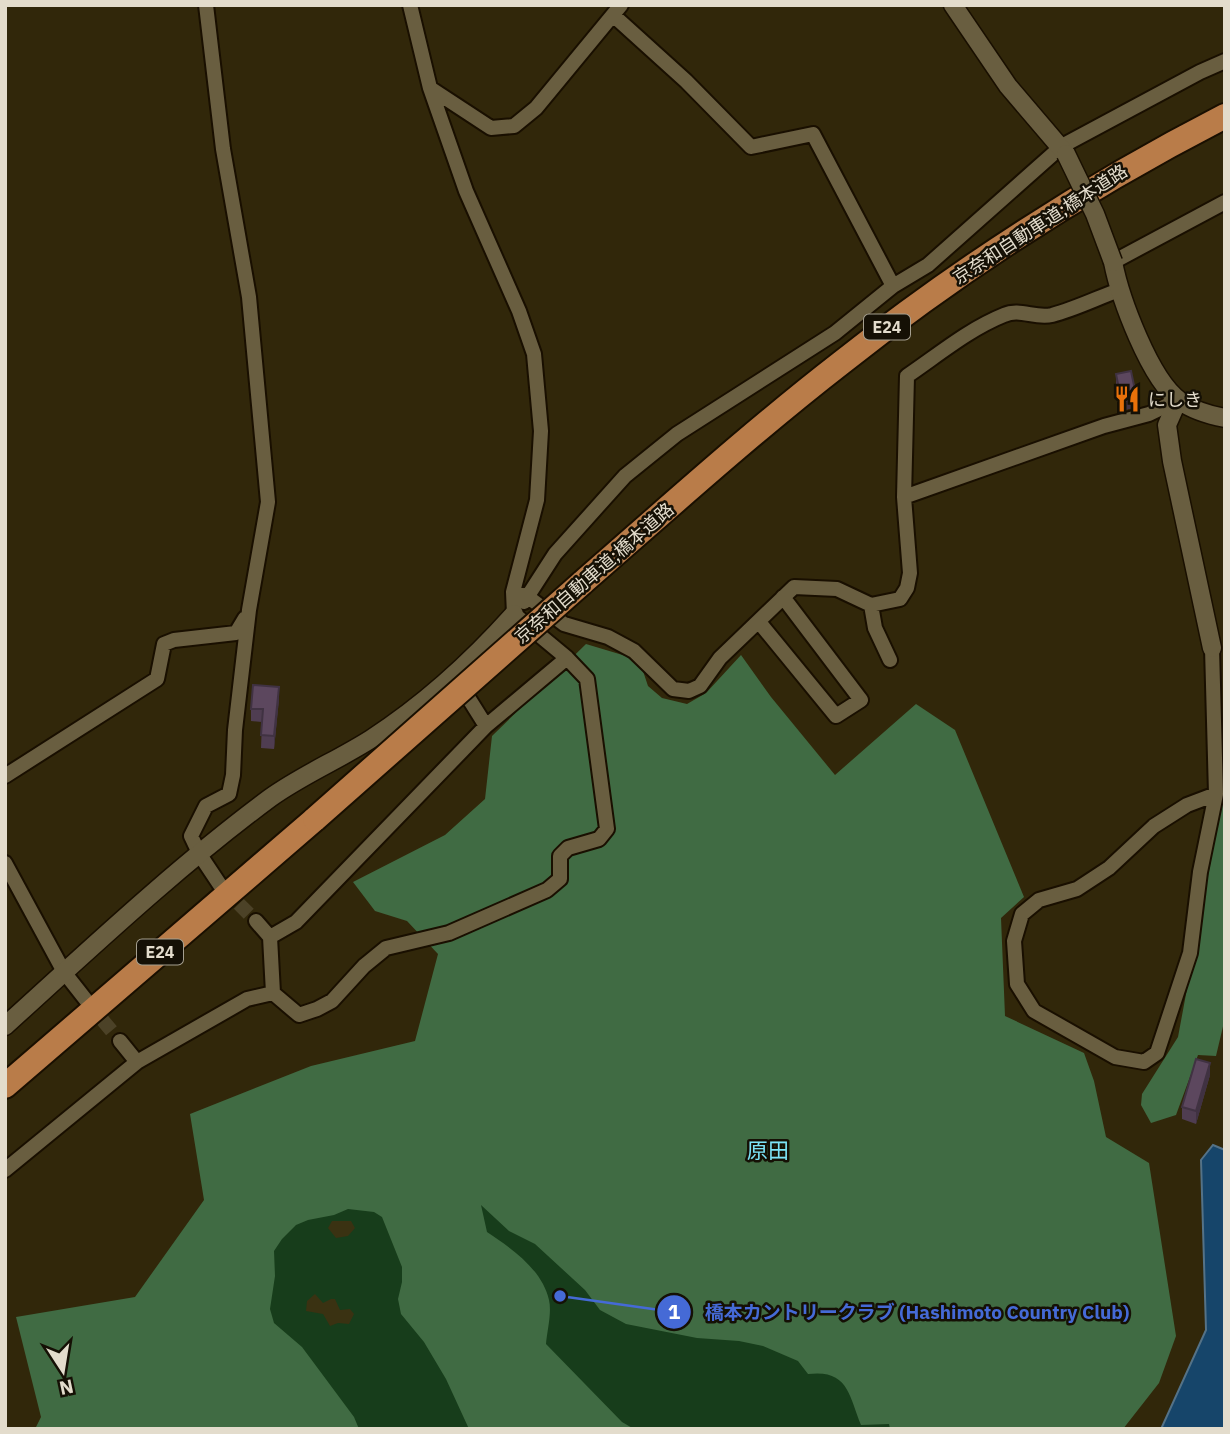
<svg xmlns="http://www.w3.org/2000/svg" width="1230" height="1434" viewBox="0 0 1230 1434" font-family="'IBM Plex Sans','Noto Sans JP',sans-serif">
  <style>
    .green { fill: #173d1b }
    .forest { fill: #406b43 }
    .sand { fill: #3a3212 }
    .water { fill: #16456a; stroke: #547287; stroke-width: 2 }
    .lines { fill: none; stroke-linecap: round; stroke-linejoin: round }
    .minor-tunnel { stroke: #4c4227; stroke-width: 14; stroke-dasharray: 14 7; stroke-linecap: butt }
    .minor-casing { stroke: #190f00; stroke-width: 18 }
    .tertiary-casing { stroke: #190f00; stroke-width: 21 }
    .motorway-casing { stroke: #190f00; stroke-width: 28 }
    .minor { stroke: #695e40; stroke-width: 14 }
    .tertiary { stroke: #695e40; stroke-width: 18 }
    .motorway { stroke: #b97c49; stroke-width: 24 }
    .tertiary-bridge-casing { stroke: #190f00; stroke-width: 21; stroke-linecap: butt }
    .motorway-bridge-casing { stroke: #190f00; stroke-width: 28; stroke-linecap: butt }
    .tertiary-bridge { stroke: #695e40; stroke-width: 18 }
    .motorway-bridge { stroke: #b97c49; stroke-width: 24 }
    .wall { fill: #4f3d51 }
    .shaded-wall { fill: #403242 }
    .building { fill: #5c475e; stroke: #403242; stroke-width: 2 }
    .labels { text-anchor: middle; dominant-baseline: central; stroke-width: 5; stroke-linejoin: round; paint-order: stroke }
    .shield { fill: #151005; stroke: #a59f90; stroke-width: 2 }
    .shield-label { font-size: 16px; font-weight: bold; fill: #e3dccc }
    .street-label { font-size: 18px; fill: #e3dccc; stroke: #151005 }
    .poi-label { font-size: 18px; fill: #e3dccc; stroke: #151005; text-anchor: start }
    .quarter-label { font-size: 21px; fill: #7ce3f7; stroke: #151005 }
    .leader { fill: none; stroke: #456ad6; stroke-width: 2.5 }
    .callout-dot { fill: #456ad6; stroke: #151005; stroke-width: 2.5 }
    .mark-label { font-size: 21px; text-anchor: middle; font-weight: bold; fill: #fff }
    .callout-label { font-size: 19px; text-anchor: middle; font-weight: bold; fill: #456ad6; stroke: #151005; stroke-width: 5; stroke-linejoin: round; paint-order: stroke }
  </style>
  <rect width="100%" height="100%" fill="#31270a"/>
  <path class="green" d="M 458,1141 L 1000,1429 L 263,1429 L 219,1231 Z"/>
  <path class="forest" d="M 586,644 L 626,656 L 643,671 L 648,686 L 662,698 L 687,704 L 706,693 L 741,655 L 771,697 L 835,775 L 916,704 L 955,730 L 1024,897 L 1001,918 L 1005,1016 L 1084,1053 L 1094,1081 L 1106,1137 L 1149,1163 L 1176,1336 L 1159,1383 L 1123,1429 L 890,1429 L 889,1424 L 861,1425 C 849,1395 848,1369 808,1374 L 798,1361 L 763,1346 L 739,1341 L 697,1338 L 626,1324 L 600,1310 L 585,1290 L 535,1244 L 509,1231 L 481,1205 L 487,1232 C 511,1248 542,1269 549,1300 C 552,1313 547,1331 546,1344 L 622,1422 L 634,1429 L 469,1429 L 446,1379 L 424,1342 L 401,1314 L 398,1299 L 402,1282 L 402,1267 L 382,1217 L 374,1212 L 348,1209 L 334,1215 L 308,1220 L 296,1225 L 282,1239 L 274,1251 L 275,1276 L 270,1309 L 274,1323 L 302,1347 L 354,1417 L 359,1429 L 35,1429 L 41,1417 L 16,1317 L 135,1297 L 204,1200 L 190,1114 L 311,1066 L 415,1041 L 438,954 L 407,921 L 375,911 L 353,882 L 445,835 L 485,799 L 492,736 Z
    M 1225,731 L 1225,1018 L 1216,1056 L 1198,1055 L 1176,1115 L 1151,1123 L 1141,1105 L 1142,1094 L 1178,1037 L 1218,822 L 1223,774 Z"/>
  <path class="sand" d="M 332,1221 L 351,1221 L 355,1228 L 348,1236 L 336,1238 L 328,1228 Z
    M 315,1294 L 323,1303 L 331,1299 L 335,1299 L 340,1310 L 350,1309 L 354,1314 L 349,1324 L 338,1323 L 330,1326 L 323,1314 L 306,1311 L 307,1301 Z"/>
  <path class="water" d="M 1213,1145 L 1225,1150 L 1225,1429 L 1161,1429 L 1206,1330 L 1201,1160 Z"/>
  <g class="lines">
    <path class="minor-tunnel" d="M 224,889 L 256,921
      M 89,1004 L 120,1041"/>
    <g class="minor-casing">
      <path id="minor" d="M 206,5 L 223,149 L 249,297 L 268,502 L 249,610 L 235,730 L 233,775 L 229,794 L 206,806 L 191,836 L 200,855 L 220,885
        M 613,15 L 686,81 L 751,147 L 813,134 L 893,286
        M 430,88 L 491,128 L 514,126 L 536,108 L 621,5
        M 1113,262 L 1225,202
        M 904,497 L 1104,426 L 1149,414 L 1178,400
        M 513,592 L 528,597 L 564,624 L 608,637 L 634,651 L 673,689 L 689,691 L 700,686 L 720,658 L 794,587 L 837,589 L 871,605 L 900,599 L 907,588 L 910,573 L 904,497 L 907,376 C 938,355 969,329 1004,315 C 1020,308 1035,319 1052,315 C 1075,309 1097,298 1119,290
        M 524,602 L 555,554 L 625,476 L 677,434 L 835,333 L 893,286 L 928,265 L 1062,146 L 1200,72 L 1225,61
        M 871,605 L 875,628 L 890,660
        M 759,622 L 836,716 L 861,700 L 783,597
        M 1212,648 L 1216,794 L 1200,872 L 1190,953 L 1157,1053 L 1144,1062 L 1115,1057 L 1034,1011 L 1017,984 L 1014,941 L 1022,914 L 1039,900 L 1077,889 L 1109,868 L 1154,826 L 1187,805 L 1216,794
        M 459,683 L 486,726
        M 5,776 L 157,679 L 164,644 L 174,640 L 236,633 L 245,618
        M 5,863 L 64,972 L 86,1000
        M 256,921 L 270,937 L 273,993 L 299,1015 L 317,1009 L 332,1001 L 364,966 L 386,948 L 449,933 L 547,890 L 560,879 L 560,856 L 568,848 L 599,839 L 607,829 L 587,679 L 567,658 L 514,614 L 513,592 L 537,500 L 541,431 L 534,354 L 519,311 L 466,191 L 430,88 L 410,5
        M 270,937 L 296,922 L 486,726 L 567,658
        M 120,1041 L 137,1062
        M 5,1170 L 137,1062 L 247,999 L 273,993"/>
    </g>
    <g class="tertiary-casing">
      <path id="tertiary" d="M 953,5 L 1008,86 L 1066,154
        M 1113,262 C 1120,298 1150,380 1180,401 C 1194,411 1209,415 1225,418
        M 1178,400 L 1167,425 L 1172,461 L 1212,648
        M 5,1026 C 91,948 177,867 270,798 C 302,775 338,760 371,739 C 425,704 472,661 514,614"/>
    </g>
    <g class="motorway-casing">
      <path id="motorway" d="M 582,583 C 667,509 752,432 841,363 C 961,268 1089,186 1225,116
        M 5,1086 L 315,819"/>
    </g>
    <use href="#minor" class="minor"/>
    <use href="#tertiary" class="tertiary"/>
    <use href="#motorway" class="motorway"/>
    <g class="tertiary-bridge-casing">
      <path id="tertiary-bridge" d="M 1066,154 L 1095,214 L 1113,262"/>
    </g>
    <g class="motorway-bridge-casing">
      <path id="motorway-bridge" d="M 315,819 L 582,583"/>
    </g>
    <use href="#tertiary-bridge" class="tertiary-bridge"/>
    <use href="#motorway-bridge" class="motorway-bridge"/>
  </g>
  <path class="wall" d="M 1116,374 L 1136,407 L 1121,411 L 1116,386 Z
    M 279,699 L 274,749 L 261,748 L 262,722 L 251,721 L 251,709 Z
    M 1210,1075 L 1196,1124 L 1182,1119 L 1182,1107 Z"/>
  <path class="shaded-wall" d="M 1136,395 L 1136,407 L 1121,411 L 1121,399 Z
    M 279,687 L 279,699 L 274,749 L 274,736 Z
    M 1210,1063 L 1210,1075 L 1196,1124 L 1196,1111 Z"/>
  <path class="building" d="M 1131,371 L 1136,395 L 1121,399 L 1116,374 Z
    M 253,685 L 279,687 L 274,736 L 261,735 L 263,709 L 251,709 Z
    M 1196,1059 L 1210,1063 L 1196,1111 L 1182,1107 Z"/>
  <defs>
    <g id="restaurant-bare" transform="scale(2.1)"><path d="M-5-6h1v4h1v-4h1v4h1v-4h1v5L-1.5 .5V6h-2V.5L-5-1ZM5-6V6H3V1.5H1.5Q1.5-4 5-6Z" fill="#e8710a" stroke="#151005" stroke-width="2.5" paint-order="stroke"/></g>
  </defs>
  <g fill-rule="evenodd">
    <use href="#restaurant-bare" x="1127" y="399"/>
  </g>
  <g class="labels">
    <g class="shield">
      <rect x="864" y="314.5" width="46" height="25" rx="5"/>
      <rect x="137" y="939.5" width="46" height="25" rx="5"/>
    </g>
    <g class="shield-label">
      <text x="887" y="327">E24</text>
      <text x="160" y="952">E24</text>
    </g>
    <g class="street-label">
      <text transform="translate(1040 224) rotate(-33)">京奈和自動車道;橋本道路</text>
      <text transform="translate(594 573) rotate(-41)">京奈和自動車道;橋本道路</text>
    </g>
    <g class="poi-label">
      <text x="1148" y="399">にしき</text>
    </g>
    <g class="quarter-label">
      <text x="768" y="1150">原田</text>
    </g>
  </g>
  <path class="leader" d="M560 1296L674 1312"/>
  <g class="callout-dot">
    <circle cx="560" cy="1296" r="7"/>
    <circle cx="674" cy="1312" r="18"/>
  </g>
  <g class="mark-label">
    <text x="674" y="1319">1</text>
  </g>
  <g class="callout-label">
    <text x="917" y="1319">橋本カントリークラブ (Hashimoto Country Club)</text>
  </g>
  <rect width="1230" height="1434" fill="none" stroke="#e3dccc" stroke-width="14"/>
  <g transform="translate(63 1371) rotate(168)" stroke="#151005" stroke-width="5" paint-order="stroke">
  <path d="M0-5L12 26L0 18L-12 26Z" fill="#e3dccc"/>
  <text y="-10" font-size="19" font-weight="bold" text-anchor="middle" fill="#e3dccc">N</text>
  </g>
</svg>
